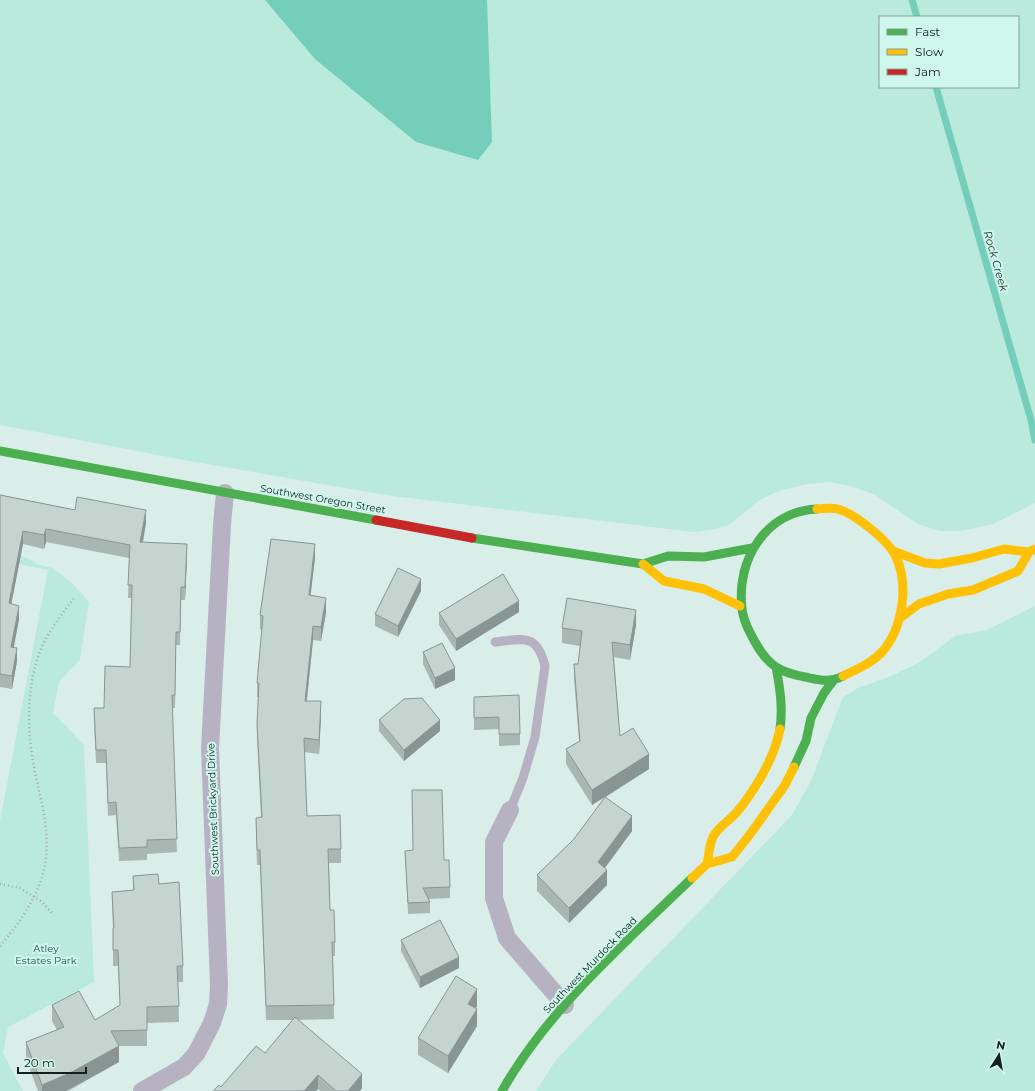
<svg xmlns="http://www.w3.org/2000/svg" width="1035" height="1091" viewBox="0 0 1035 1091" font-family="Montserrat,sans-serif">
  <style>
    .green { fill: #b9eadc; fill-rule: evenodd }
    .water { fill: #75ceba }
    .lines { fill: none; stroke-linecap: round; stroke-linejoin: round }
    .stream { stroke: #75ceba; stroke-width: 7 }
    .path { stroke: #a7a9b1; stroke-width: 2.5; stroke-dasharray: 1 3; stroke-linecap: butt }
    .lane { stroke: #b7b2c1; stroke-width: 9 }
    .street { stroke: #b7b2c1; stroke-width: 18 }
    .fast { stroke: #4caf50; stroke-width: 9 }
    .slow { stroke: #ffc107; stroke-width: 9 }
    .jam { stroke: #c62828; stroke-width: 9 }
    .wall { fill: #a9b7b3 }
    .shaded-wall { fill: #899592 }
    .building { fill: #c4d5d0; stroke: #899592 }
    .labels { text-anchor: middle; dominant-baseline: central; stroke-width: 4; stroke-linejoin: round; paint-order: stroke }
    .street-label { font-size: 10px; fill: #13211e; stroke: #d0f7ec }
    .park-label { font-size: 10px; fill: #24564a; stroke: #d0f7ec }
    .water-label { font-size: 11px; font-style: italic; fill: #1c312b; stroke: #d0f7ec }
  </style>
  <rect width="100%" height="100%" fill="#d9eee8"/>
  <path class="green" d="M 0,0 L 1035,0 L 1035,503 L 993,524 L 961,531 L 940,531 L 918,524 L 875,495 L 854,487 L 831,482 L 807,484 L 782,490 L 761,499 L 729,525 L 711,530 L 694,532 L 392,496 L 195,462 L 0,425 ZM 880,17 L 1018,17 L 1018,87 L 880,87 Z
    M 0,545 L 40,565 L 53,568 L 72,583 L 89,602 L 80,660 L 59,682 L 53,713 L 84,745 L 94,982 L 8,1027 L 3,1053 L 23,1091 L 0,1091 L 0,821 L 48,570 L 0,560 Z
    M 1035,606 L 1035,1091 L 536,1091 L 556,1060 L 792,815 L 811,781 L 843,697 L 858,688 L 889,677 L 920,662 L 955,636 L 987,630 Z"/>
  <path class="water" d="M 265,0 L 487,0 L 492,142 L 478,160 L 416,142 L 315,59 Z"/>
  <g class="lines">
    <path class="stream" d="M 912,0 L 917,17
      M 936,87 L 1031,420 L 1035,440"/>
    <path class="path" d="M 0,884 L 20,888 L 42,902 L 54,915
      M 0,946 C 21,921 42,892 46,858 C 49,830 42,804 36,777 C 27,737 25,688 41,649 C 49,630 62,614 74,598"/>
    <path class="lane" d="M 495,642 C 523,639 537,633 545,666 L 535,737 L 523,778 L 510,810"/>
    <path class="street" d="M 510,810 L 494,842 L 494,898 L 507,938 L 565,1005
      M 142,1091 L 184,1067 L 196,1054 L 212,1023 L 218,1004 L 219,985 L 210,748 L 222,525 L 225,493"/>
    <path class="fast" d="M 0,451 L 376,520
      M 817,509 C 766,511 736,560 742,608 C 743,620 749,631 755,642 C 760,651 767,661 776,667 C 785,673 795,675 805,677 C 820,680 830,683 843,676
      M 472,538 L 643,564 L 668,556 L 704,557 L 752,548
      M 776,667 C 780,688 783,708 780,729
      M 794,767 L 806,741 L 811,718 L 824,693 L 833,681
      M 502,1091 C 549,1008 624,944 692,878"/>
    <path class="slow" d="M 817,509 C 824,509 831,507 838,509 C 855,514 889,541 896,557 C 909,585 903,628 882,652 C 872,663 857,669 843,676
      M 893,551 L 925,563 L 939,564 L 972,558 L 1004,549 L 1029,552
      M 643,564 L 664,581 L 704,589 L 740,606
      M 900,618 L 919,604 L 948,594 L 973,590 L 1018,571 L 1029,552 L 1035,549
      M 707,864 C 709,855 709,845 713,837 C 718,827 729,821 736,813 C 754,792 775,757 780,729
      M 692,878 L 707,864 L 732,857 L 751,833 L 785,785 L 794,767"/>
    <path class="jam" d="M 376,520 L 472,538"/>
  </g>
  <path class="wall" d="M 0,495 L 75,510 L 146,523 L 143,543 L 187,557 L 185,600 L 181,600 L 180,645 L 176,645 L 175,708 L 172,708 L 177,852 L 147,854 L 147,860 L 119,861 L 116,815 L 108,816 L 106,763 L 96,763 L 94,721 L 94,708 L 104,708 L 130,667 L 132,598 L 128,598 L 129,558 L 46,542 L 44,549 L 23,544 L 11,604 L 19,619 L 14,647 L 17,661 L 12,689 L 0,687 Z
    M 315,558 L 310,595 L 326,612 L 321,641 L 313,640 L 307,701 L 321,716 L 319,754 L 304,752 L 307,816 L 341,849 L 341,863 L 329,863 L 330,910 L 335,942 L 335,956 L 333,956 L 334,1019 L 297,1020 L 362,1088 L 360,1091 L 320,1091 L 318,1089 L 316,1091 L 213,1091 L 221,1087 L 265,1053 L 293,1020 L 266,1020 L 260,865 L 257,865 L 256,832 L 256,818 L 261,818 L 257,738 L 258,697 L 257,697 L 257,683 L 262,630 L 260,629 L 260,615 Z
    M 421,591 L 398,637 L 375,626 L 375,614 Z
    M 519,612 L 456,651 L 439,625 L 439,613 Z
    M 636,625 L 630,660 L 614,657 L 620,736 L 649,769 L 606,797 L 632,831 L 605,868 L 607,885 L 569,923 L 537,891 L 537,875 L 574,839 L 605,797 L 592,805 L 566,764 L 566,749 L 579,741 L 574,679 L 574,664 L 578,664 L 580,646 L 562,643 L 562,628 Z
    M 423,652 L 455,680 L 435,689 L 423,664 Z
    M 474,697 L 520,734 L 520,745 L 499,746 L 499,729 L 474,730 Z
    M 379,720 L 440,731 L 404,761 L 379,731 Z
    M 412,790 L 444,860 L 450,887 L 450,898 L 429,899 L 430,902 L 430,913 L 408,914 L 405,851 L 413,850 Z
    M 133,876 L 159,884 L 183,966 L 183,982 L 178,982 L 179,1022 L 147,1023 L 147,1046 L 119,1046 L 119,1062 L 70,1090 L 66,1091 L 38,1091 L 26,1059 L 26,1042 L 57,1030 L 52,1021 L 52,1005 L 95,1020 L 120,1005 L 118,966 L 113,966 L 113,928 L 112,908 L 112,892 L 133,890 Z
    M 401,940 L 459,968 L 420,988 L 401,951 Z
    M 477,1006 L 476,1008 L 477,1026 L 448,1073 L 418,1055 L 418,1038 Z"/>
  <path class="shaded-wall" d="M 146,510 L 146,523 L 140,555 L 140,542 Z
    M 46,529 L 46,542 L 44,549 L 44,535 Z
    M 23,531 L 23,544 L 9,616 L 9,603 Z
    M 187,544 L 187,557 L 185,600 L 185,587 Z
    M 315,544 L 315,558 L 309,609 L 309,595 Z
    M 421,579 L 421,591 L 398,637 L 398,626 Z
    M 326,598 L 326,612 L 321,641 L 321,627 Z
    M 519,601 L 519,612 L 456,651 L 456,639 Z
    M 19,606 L 19,619 L 11,660 L 11,647 Z
    M 636,610 L 636,625 L 630,660 L 630,645 Z
    M 313,626 L 313,640 L 305,715 L 305,701 Z
    M 17,648 L 17,661 L 12,689 L 12,676 Z
    M 455,668 L 455,680 L 435,689 L 435,678 Z
    M 321,701 L 321,716 L 319,754 L 319,740 Z
    M 440,720 L 440,731 L 404,761 L 404,750 Z
    M 649,754 L 649,769 L 592,805 L 592,790 Z
    M 632,816 L 632,831 L 598,877 L 598,862 Z
    M 607,870 L 607,885 L 569,923 L 569,908 Z
    M 459,957 L 459,968 L 420,988 L 420,977 Z
    M 477,989 L 477,1006 L 468,1021 L 468,1004 Z
    M 477,1009 L 477,1026 L 448,1073 L 448,1056 Z
    M 119,1046 L 119,1062 L 66,1091 L 42,1091 L 42,1085 Z
    M 362,1074 L 362,1088 L 360,1091 L 348,1091 Z
    M 318,1075 L 318,1089 L 316,1091 L 304,1091 Z"/>
  <path class="building" d="M 0,495 L 75,510 L 77,497 L 146,510 L 140,542 L 187,544 L 185,587 L 181,587 L 180,632 L 176,632 L 175,695 L 172,695 L 177,839 L 147,840 L 147,847 L 119,848 L 116,802 L 108,803 L 106,750 L 96,750 L 94,708 L 104,708 L 105,666 L 130,667 L 132,585 L 128,585 L 130,545 L 46,529 L 44,535 L 23,531 L 9,603 L 19,606 L 11,647 L 17,648 L 12,676 L 0,674 Z
    M 271,539 L 315,544 L 309,595 L 326,598 L 321,627 L 313,626 L 305,701 L 321,701 L 319,740 L 304,738 L 307,816 L 340,815 L 341,849 L 328,849 L 330,910 L 334,910 L 335,942 L 332,942 L 334,1005 L 266,1006 L 260,850 L 257,850 L 256,818 L 262,817 L 257,724 L 259,683 L 257,683 L 263,616 L 260,615 Z
    M 398,568 L 421,579 L 398,626 L 375,614 Z
    M 503,574 L 519,601 L 456,639 L 439,613 Z
    M 567,598 L 636,610 L 630,645 L 612,642 L 620,736 L 633,728 L 649,754 L 592,790 L 566,749 L 580,741 L 574,664 L 578,664 L 582,631 L 562,628 Z
    M 442,643 L 455,668 L 435,678 L 423,652 Z
    M 519,695 L 520,734 L 499,734 L 499,717 L 474,718 L 474,697 Z
    M 422,698 L 440,720 L 404,750 L 379,720 L 404,699 Z
    M 412,790 L 442,790 L 444,860 L 449,860 L 450,887 L 423,888 L 430,902 L 408,903 L 405,851 L 413,850 Z
    M 605,797 L 632,816 L 598,862 L 607,870 L 569,908 L 537,875 L 574,839 Z
    M 158,874 L 159,884 L 179,882 L 183,966 L 177,966 L 179,1006 L 147,1007 L 147,1030 L 111,1031 L 119,1046 L 70,1073 L 42,1085 L 26,1042 L 64,1027 L 52,1005 L 79,991 L 95,1020 L 120,1005 L 118,950 L 113,950 L 113,928 L 114,928 L 112,892 L 134,890 L 133,876 Z
    M 440,920 L 459,957 L 420,977 L 401,940 Z
    M 456,976 L 477,989 L 468,1004 L 477,1009 L 448,1056 L 418,1038 Z
    M 295,1017 L 362,1074 L 348,1091 L 336,1091 L 318,1075 L 304,1091 L 213,1091 L 219,1085 L 221,1087 L 256,1046 L 265,1053 Z"/>
  <g class="labels">
    <g class="street-label">
      <text transform="translate(323 499) rotate(10)">Southwest Oregon Street</text>
      <text transform="translate(213 809) rotate(-92)">Southwest Brickyard Drive</text>
      <text transform="translate(590 965) rotate(-46)">Southwest Murdock Road</text>
    </g>
    <g class="park-label">
      <text x="46" y="948">Atley<tspan x="46" dy="12">Estates Park</tspan></text>
    </g>
    <g class="water-label">
      <text transform="translate(996 261) rotate(74)">Rock Creek</text>
    </g>
  </g>
  <rect x="879" y="16" width="140" height="72" fill="#d0f7ec" stroke="#84a19a"/>
  <rect x="887" y="29" width="20" height="6" fill="#4caf50" stroke="#84a19a"/>
  <text x="915" y="36" font-size="12" fill="#13211e">Fast</text>
  <rect x="887" y="49" width="20" height="6" fill="#ffc107" stroke="#84a19a"/>
  <text x="915" y="56" font-size="12" fill="#13211e">Slow</text>
  <rect x="887" y="69" width="20" height="6" fill="#c62828" stroke="#84a19a"/>
  <text x="915" y="76" font-size="12" fill="#13211e">Jam</text>
  <g transform="translate(999 1055) rotate(11)" stroke="#d0f7ec" stroke-width="3" paint-order="stroke">
  <path d="M0-3L7 15L0 10L-7 15Z" fill="#13211e"/>
  <text y="-6" font-size="11" font-weight="bold" text-anchor="middle" fill="#13211e">N</text>
  </g>
  <path d="M18 1067v6h68v-6" fill="none" stroke="#13211e" stroke-width="2"/>
  <text x="24" y="1067" font-size="12" fill="#13211e" stroke="#d0f7ec" stroke-width="3" paint-order="stroke">20 m</text>
</svg>
